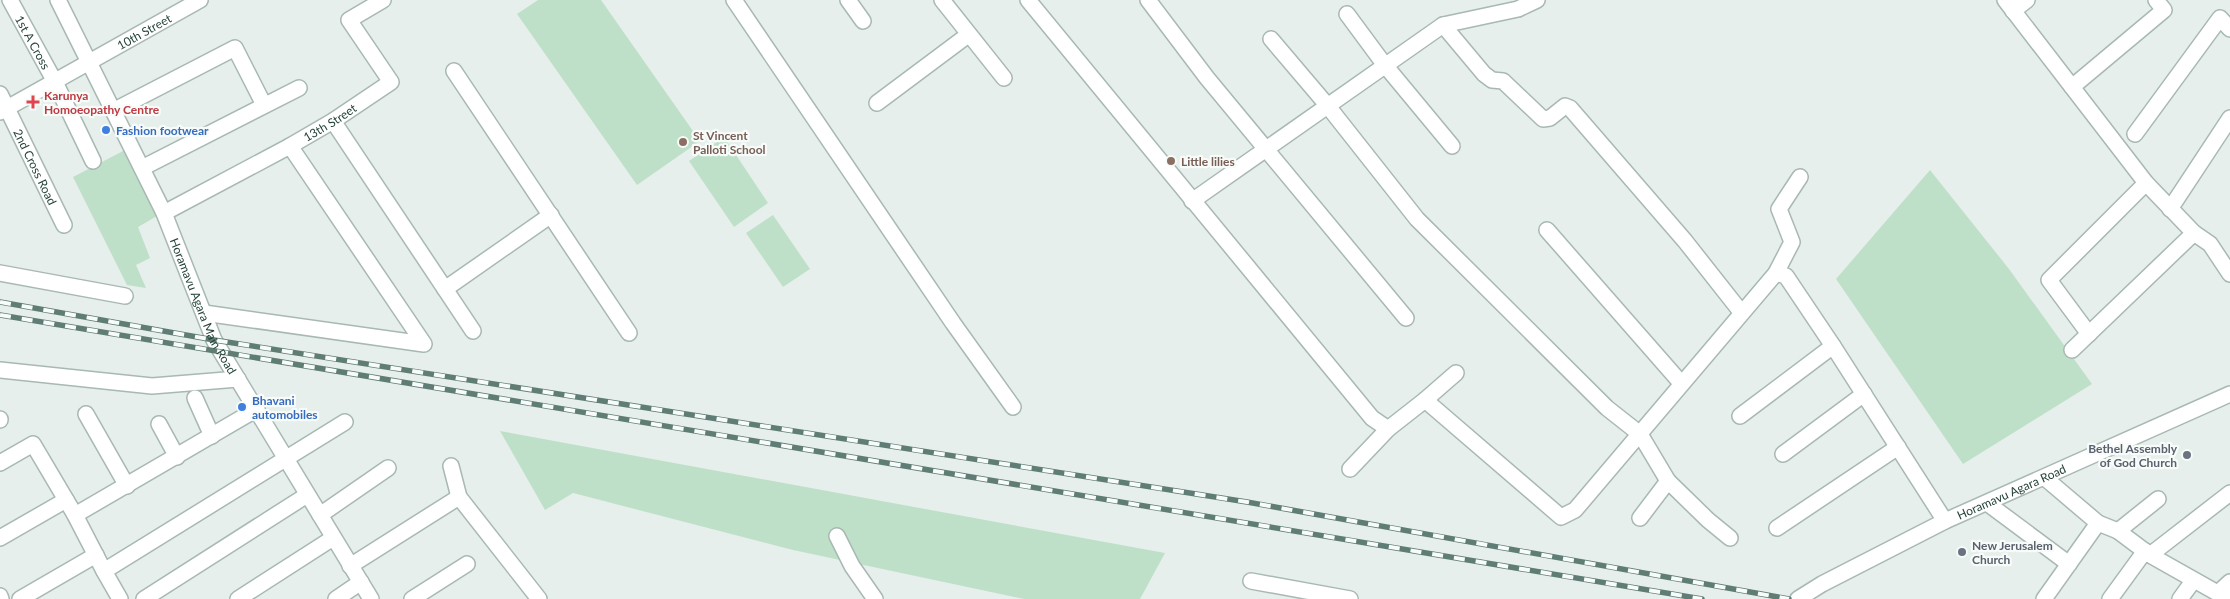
<svg xmlns="http://www.w3.org/2000/svg" width="2230" height="599" viewBox="0 0 2230 599" font-family="Lato,sans-serif">
  <style>
    .green { fill: #bfe0c8 }
    .lines { fill: none; stroke-linecap: round; stroke-linejoin: round }
    .minor-casing { stroke: #a8b8b2; stroke-width: 18 }
    .minor { stroke: #fff; stroke-width: 15 }
    .rail-casing { stroke: #5f7d75; stroke-width: 5.5 }
    .rail { stroke: #f7fbf9; stroke-width: 4; stroke-dasharray: 11; stroke-linecap: butt }
    .health-dot { fill: #e0444e; stroke: #f7fbf9; stroke-width: 2 }
    .shop-dot { fill: #3f7fe0; stroke: #f7fbf9; stroke-width: 2 }
    .education-dot { fill: #8d6e63; stroke: #f7fbf9; stroke-width: 2 }
    .worship-dot { fill: #6b7280; stroke: #f7fbf9; stroke-width: 2 }
    .labels { text-anchor: middle; dominant-baseline: central; stroke-width: 4.5; stroke-linejoin: round; paint-order: stroke }
    .street-label { font-size: 12px; fill: #24423a; stroke: #f7fbf9 }
    .health-label { font-size: 12px; font-weight: bold; fill: #be3a42; stroke: #f7fbf9; text-anchor: start }
    .shop-label { font-size: 12px; font-weight: bold; fill: #366cbe; stroke: #f7fbf9; text-anchor: start }
    .education-label { font-size: 12px; font-weight: bold; fill: #785e54; stroke: #f7fbf9; text-anchor: start }
    .worship-label { font-size: 12px; font-weight: bold; fill: #5b616d; stroke: #f7fbf9; text-anchor: end }
  </style>
  <rect width="100%" height="100%" fill="#e6efeb"/>
  <path class="green" d="M 538,0 L 601,0 L 700,141 L 637,185 L 517,14 Z
    M 724,137 L 768,203 L 734,227 L 689,161 Z
    M 125,150 L 157,216 L 138,227 L 150,258 L 136,265 L 146,288 L 127,285 L 73,177 Z
    M 1930,170 L 2009,269 L 2092,384 L 1963,464 L 1836,279 Z
    M 773,215 L 810,269 L 783,287 L 746,233 Z
    M 500,431 L 1165,553 L 1140,599 L 1024,599 L 793,550 L 573,493 L 545,510 Z"/>
  <g class="lines">
    <g class="minor-casing">
      <g id="minor">
        <path id="s1" d="M 10,0 L 55,82 L 93,161"/>
        <path id="s2" d="M 58,0 L 164,213 L 214,340 L 371,599"/>
        <path d="M 734,0 L 953,323 L 1013,407"/>
        <path d="M 848,0 L 863,21"/>
        <path d="M 942,0 L 1004,78"/>
        <path d="M 1028,0 L 1372,418 L 1388,429 L 1425,400 L 1561,517 L 1575,510 L 1776,273 L 1792,242 L 1779,209 L 1800,177"/>
        <path d="M 1148,0 L 1207,78 L 1406,318"/>
        <path d="M 2005,0 L 2146,183 L 2194,233 L 2210,244 L 2230,274"/>
        <path d="M 2013,11 L 2027,0"/>
        <path d="M 1347,14 L 1384,64 L 1452,146"/>
        <path d="M 1443,25 L 1484,74 L 1492,80 L 1503,81 L 1543,119 L 1550,118 L 1565,106 L 1570,108 L 1685,241 L 1741,312"/>
        <path d="M 1271,39 L 1327,105 L 1417,219 L 1607,408 L 1640,434 L 1668,481 L 1708,520 L 1730,538"/>
        <path d="M 454,71 L 629,333"/>
        <path d="M 2072,87 L 2164,10 L 2156,0"/>
        <path id="s3" d="M 0,94 L 64,225"/>
        <path d="M 877,103 L 968,35"/>
        <path d="M 113,111 L 235,48 L 264,105"/>
        <path id="s4" d="M 0,112 L 200,0"/>
        <path d="M 333,121 L 473,331"/>
        <path d="M 2135,134 L 2220,18 L 2230,29"/>
        <path d="M 142,168 L 299,88"/>
        <path d="M 1192,201 L 1443,25 L 1518,9 L 1537,0"/>
        <path d="M 2170,209 L 2230,118"/>
        <path id="s5" d="M 164,213 L 290,146 L 333,121 L 391,82 L 349,20 L 383,0"/>
        <path d="M 1547,230 L 1681,383"/>
        <path d="M 0,273 L 125,296"/>
        <path d="M 1776,273 L 1786,276 L 1833,346 L 1945,521"/>
        <path d="M 445,289 L 551,215"/>
        <path d="M 204,313 L 424,344 L 290,146"/>
        <path d="M 2089,334 L 2049,280 L 2146,183"/>
        <path d="M 2072,350 L 2194,233"/>
        <path d="M 0,370 L 152,386 L 238,379"/>
        <path d="M 195,398 L 212,436"/>
        <path d="M 1425,400 L 1456,373"/>
        <path d="M 86,414 L 127,486"/>
        <path d="M 1740,416 L 1833,346"/>
        <path d="M 0,420 L 0,419"/>
        <path d="M 159,424 L 177,457"/>
        <path d="M 1783,454 L 1864,394"/>
        <path d="M 0,463 L 33,444 L 75,515 L 104,571"/>
        <path d="M 451,466 L 459,497 L 539,599"/>
        <path d="M 1350,469 L 1388,429"/>
        <path d="M 2045,478 L 2098,523 L 2118,531 L 2150,555 L 2228,599"/>
        <path d="M 1987,503 L 2069,564"/>
        <path d="M 75,515 L 257,409"/>
        <path d="M 320,515 L 388,468"/>
        <path d="M 1640,518 L 1668,481"/>
        <path d="M 1777,528 L 1898,447"/>
        <path d="M 2118,531 L 2158,499"/>
        <path d="M 837,536 L 852,566 L 875,599"/>
        <path d="M 0,538 L 66,500"/>
        <path d="M 2150,555 L 2230,493"/>
        <path d="M 350,566 L 459,497"/>
        <path d="M 1251,581 L 1350,599"/>
        <path d="M 2218,593 L 2230,582"/>
        <path d="M 0,596 L 1,599"/>
        <path d="M 20,599 L 96,555"/>
        <path d="M 120,599 L 104,571 L 345,422"/>
        <path d="M 144,599 L 307,495"/>
        <path d="M 238,599 L 333,538"/>
        <path d="M 336,599 L 361,582"/>
        <path d="M 412,599 L 467,564"/>
        <path id="s6" d="M 1798,599 L 1822,584 L 1945,521 L 2230,394"/>
        <path d="M 2044,599 L 2098,523"/>
        <path d="M 2110,599 L 2145,551"/>
        <path d="M 2180,599 L 2193,581"/>
      </g>
    </g>
    <use href="#minor" class="minor"/>
    <g class="rail-casing">
      <path id="rail" d="M 0,302 L 214,340 L 1247,502 L 1789,599
        M 0,315 L 1702,599"/>
    </g>
    <use href="#rail" class="rail"/>
  </g>
  <path class="health-dot" d="M30.5 94.5h5v5h5v5h-5v5h-5v-5h-5v-5h5z"/>
  <g class="shop-dot">
    <circle cx="106" cy="130" r="5"/>
    <circle cx="242" cy="407" r="5"/>
  </g>
  <g class="education-dot">
    <circle cx="683" cy="142" r="5"/>
    <circle cx="1171" cy="161" r="5"/>
  </g>
  <g class="worship-dot">
    <circle cx="2187" cy="455" r="5"/>
    <circle cx="1962" cy="552" r="5"/>
  </g>
  <g class="labels">
    <g class="street-label">
      <text stroke="none"><textPath href="#s4" startOffset="165">10th Street</textPath></text>
      <text stroke="none"><textPath href="#s1" startOffset="48">1st A Cross</textPath></text>
      <text stroke="none"><textPath href="#s5" startOffset="189">13th Street</textPath></text>
      <text stroke="none"><textPath href="#s3" startOffset="81">2nd Cross Road</textPath></text>
      <text stroke="none"><textPath href="#s2" startOffset="339">Horamavu Agara Main Road</textPath></text>
      <text stroke="none"><textPath href="#s6" startOffset="239">Horamavu Agara Road</textPath></text>
    </g>
    <g class="health-label">
      <text x="44" y="95">Karunya<tspan x="44" dy="14">Homoeopathy Centre</tspan></text>
    </g>
    <g class="shop-label">
      <text x="116" y="130">Fashion footwear</text>
      <text x="252" y="400">Bhavani<tspan x="252" dy="14">automobiles</tspan></text>
    </g>
    <g class="education-label">
      <text x="693" y="135">St Vincent<tspan x="693" dy="14">Palloti School</tspan></text>
      <text x="1181" y="161">Little lilies</text>
    </g>
    <g class="worship-label">
      <text x="2177" y="448">Bethel Assembly<tspan x="2177" dy="14">of God Church</tspan></text>
      <text x="1972" y="545" text-anchor="start">New Jerusalem<tspan x="1972" dy="14">Church</tspan></text>
    </g>
  </g>
</svg>
